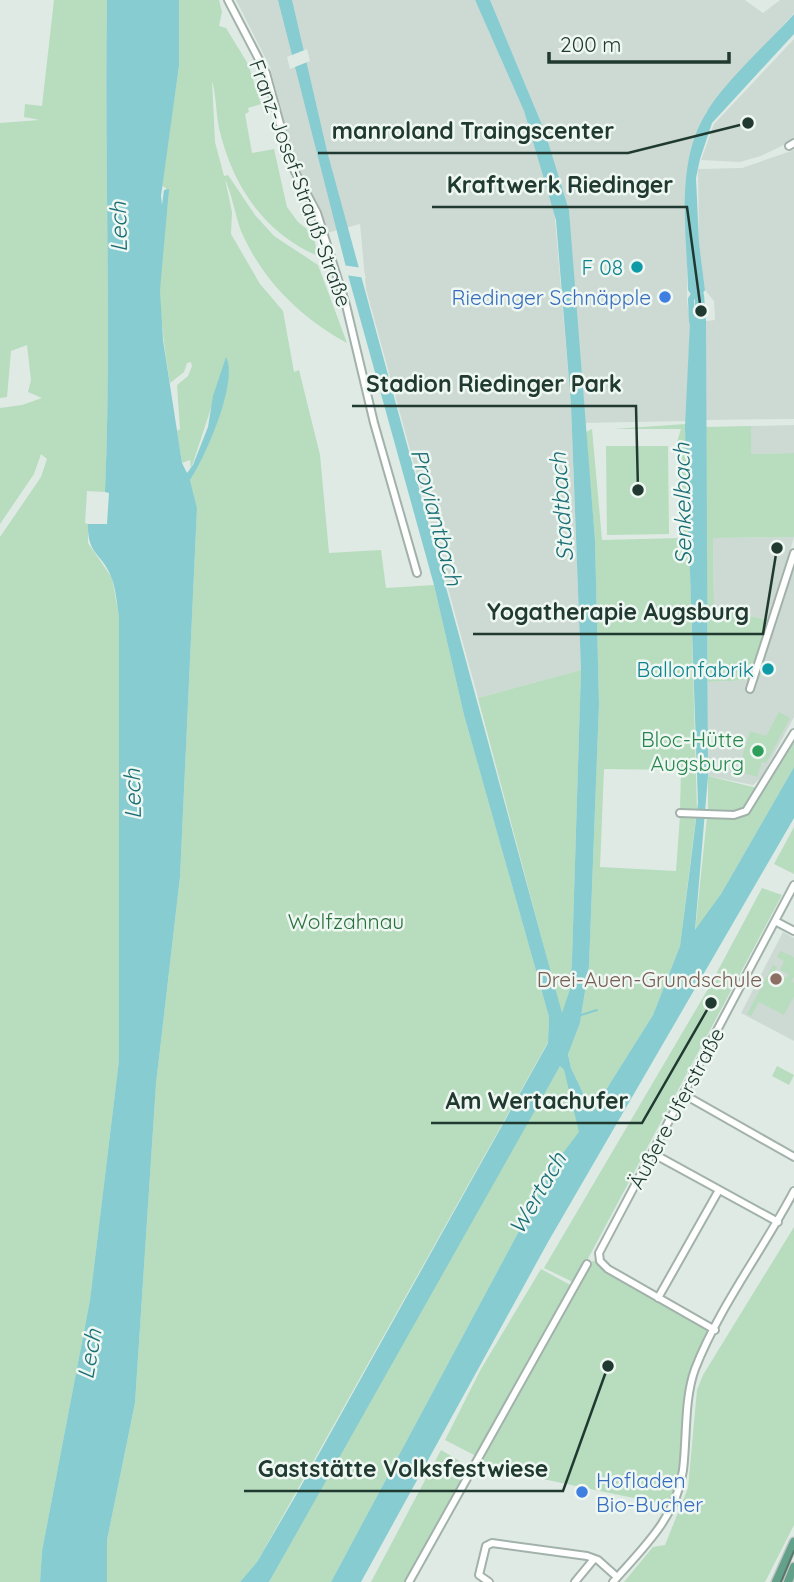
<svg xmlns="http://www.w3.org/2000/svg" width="794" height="1582" viewBox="0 0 794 1582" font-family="Quicksand,sans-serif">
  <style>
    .built { fill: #cddad3 }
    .green { fill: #b7dcbe }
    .water { fill: #86ccd1 }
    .pier { fill: #dfeae4 }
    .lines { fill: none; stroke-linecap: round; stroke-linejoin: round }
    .stream { stroke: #86ccd1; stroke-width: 2 }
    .canal { stroke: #86ccd1; stroke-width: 6 }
    .minor-casing { stroke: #a2b2ab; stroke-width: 10 }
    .major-casing { stroke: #bcc4c1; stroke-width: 11 }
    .minor { stroke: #fff; stroke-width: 6 }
    .major { stroke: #63a18b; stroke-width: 8 }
    .tram { stroke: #5a766c; stroke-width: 2 }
    .culture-dot { fill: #0f9aa8; stroke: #eff7f2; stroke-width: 2.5 }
    .shop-dot { fill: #3f7fe0; stroke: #eff7f2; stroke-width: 2.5 }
    .leisure-dot { fill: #2e9e5b; stroke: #eff7f2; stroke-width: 2.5 }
    .education-dot { fill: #8d6e63; stroke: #eff7f2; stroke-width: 2.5 }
    .labels { text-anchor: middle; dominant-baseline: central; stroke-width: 5; stroke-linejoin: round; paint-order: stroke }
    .street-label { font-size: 21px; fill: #203a31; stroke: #eff7f2 }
    .culture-label { font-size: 21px; fill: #0d838f; stroke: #eff7f2; text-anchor: end }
    .shop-label { font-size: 21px; fill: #366cbe; stroke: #eff7f2; text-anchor: end }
    .leisure-label { font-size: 21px; fill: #27864d; stroke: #eff7f2; text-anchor: end }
    .park-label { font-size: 21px; fill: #2a713f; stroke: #eff7f2 }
    .education-label { font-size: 21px; fill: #785e54; stroke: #eff7f2; text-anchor: end }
    .water-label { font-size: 23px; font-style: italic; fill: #1a6f76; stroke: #eff7f2 }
    .leader { fill: none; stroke: #203a31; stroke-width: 2.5 }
    .callout-dot { fill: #203a31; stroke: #eff7f2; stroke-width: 2.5 }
    .callout-label { font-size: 23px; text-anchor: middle; font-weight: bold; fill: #203a31; stroke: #eff7f2; stroke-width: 5; stroke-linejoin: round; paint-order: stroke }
  </style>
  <rect width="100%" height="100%" fill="#dfeae4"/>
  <path class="built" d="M 236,0 L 475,0 L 524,111 L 554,207 L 571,405 L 581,670 L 478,698 L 366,289 L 360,224 L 323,234 L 319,211 L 290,147 L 270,67 Z
    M 490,0 L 745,0 L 763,13 L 780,0 L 794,0 L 794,13 L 706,112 L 687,177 L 687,301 L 690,321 L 686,421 L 583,423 L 569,210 L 545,132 Z
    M 794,39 L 794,140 L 761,156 L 740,162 L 701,160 L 714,124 Z
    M 794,150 L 794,419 L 706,420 L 706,321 L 715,320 L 714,301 L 705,290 L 699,243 L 698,169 L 742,168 Z
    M 794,425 L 794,453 L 751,454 L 751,426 Z
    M 794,537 L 771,616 L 794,559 L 794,717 L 761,778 L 753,785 L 708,776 L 708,682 L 750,680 L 769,620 L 714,609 L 713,538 Z
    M 783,932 L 794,938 L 794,1041 L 741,1013 Z"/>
  <path class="green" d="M 54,0 L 107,0 C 104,164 112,328 105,492 L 87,491 L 85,523 L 88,524 L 88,543 L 112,578 L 119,617 L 119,1060 L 90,1300 L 42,1551 L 40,1582 L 0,1582 L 0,537 L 41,477 L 47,459 L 41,454 L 34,474 L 0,524 L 0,408 L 22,405 L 42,398 L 28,392 L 31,380 L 27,345 L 11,351 L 7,397 L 0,398 L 0,123 L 40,120 L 24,117 L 25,104 L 42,106 Z
    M 179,0 L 219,0 L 222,12 L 219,26 L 226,28 L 248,64 L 261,104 L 248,108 L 249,112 L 245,114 L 252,153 L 274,149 L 287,207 L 298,222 L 313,234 L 318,256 C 263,233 232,184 219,128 C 216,113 216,93 212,81 L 215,142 L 224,176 L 228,175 L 255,215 L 274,236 L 318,265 L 347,343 C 300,317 263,281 241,231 C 235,214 232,195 225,179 L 232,212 L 231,234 L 260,284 L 283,311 L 294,372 L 299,370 L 320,455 L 329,553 L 381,550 L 386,588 L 434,585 L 464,715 L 549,1017 L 548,1042 L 257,1562 L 240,1582 L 107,1582 L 107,1540 L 135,1403 L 156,1084 L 180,877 L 197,508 L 190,480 L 212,436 L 229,370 L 223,371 L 191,469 L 190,460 L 182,463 L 177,431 L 180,429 L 177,385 L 188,376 L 192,366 L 191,362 L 187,363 L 184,372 L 170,383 C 165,353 161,322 160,292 C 159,257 167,223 166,188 L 162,186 L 179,66 Z
    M 686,424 L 697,810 L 680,809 L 681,770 L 604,769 L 600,867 L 676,871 L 680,816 L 696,817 L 680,946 L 653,1015 L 592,1112 L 571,1068 L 568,1053 L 580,1023 L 589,966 L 599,704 L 595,540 L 586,432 L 592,429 L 602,540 L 681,538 L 677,442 L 681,429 L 613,429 Z
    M 751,426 L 751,454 L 794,453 L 794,537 L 713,538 L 714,609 L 769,620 L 750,680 L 708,682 L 705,427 Z
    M 606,446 L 668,446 L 669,534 L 607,535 Z
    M 581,670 L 572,959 L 570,989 L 562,1015 L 478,698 Z
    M 779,712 L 790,718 L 766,763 L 762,762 L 757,777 L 738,771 L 750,731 L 766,736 Z
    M 794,738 L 794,767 L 721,894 L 695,932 L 707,817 L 735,818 L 748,813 Z
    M 708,776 L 761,789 L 746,811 L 708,814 Z
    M 794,827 L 794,874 L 774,864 Z
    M 762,888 L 782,895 L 575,1283 L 544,1268 L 708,989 Z
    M 780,951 L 794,957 L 794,977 L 791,981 L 794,983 L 794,996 L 784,1015 L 759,1002 L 751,1016 L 747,1014 L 773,965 L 777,967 L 774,973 L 787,978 L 788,974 L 780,970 L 784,961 L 777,957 Z
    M 560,1066 L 564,1070 L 580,1132 L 556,1162 L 331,1582 L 269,1582 L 508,1153 Z
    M 777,1066 L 794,1075 L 789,1085 L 772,1076 Z
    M 794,1227 L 794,1525 L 765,1582 L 624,1582 L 653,1547 L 665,1545 L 688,1488 L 697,1390 L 703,1375 Z
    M 600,1258 L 600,1261 L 715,1330 L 692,1379 L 682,1474 L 672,1506 L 475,1465 L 478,1457 L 445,1440 L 481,1369 L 541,1269 L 574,1287 L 587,1264 Z
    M 441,1450 L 473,1469 L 409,1582 L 371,1582 Z"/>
  <path class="water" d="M 107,0 L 179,0 L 179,66 L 161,196 L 162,205 L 164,190 L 169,189 L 160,290 L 163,340 L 182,463 L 187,473 L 193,465 L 208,427 L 213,396 L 226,357 C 239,381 205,458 190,480 L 197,508 L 180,877 L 156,1084 L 135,1403 L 107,1540 L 107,1582 L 40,1582 L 42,1551 L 90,1300 L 119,1060 L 119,617 C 117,605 116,590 112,579 C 103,553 87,556 88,524 L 107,524 L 109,493 L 105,492 C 112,328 104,164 107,0 Z
    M 278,0 L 292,0 L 327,151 L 562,1013 L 570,989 L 572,959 L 581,670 L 571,405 L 556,220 L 524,111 L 475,0 L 490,0 L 545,132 L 569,210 L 595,540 L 599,704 L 589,966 L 580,1023 L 568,1054 L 571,1068 L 592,1112 L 653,1015 L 680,946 L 690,868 L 698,803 L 685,427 L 690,321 L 695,320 L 695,300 L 688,290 C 687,234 675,165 705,115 C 722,84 769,42 794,14 L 794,34 L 712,123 L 700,159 L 696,178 L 699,243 L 705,290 L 699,300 L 700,320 L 706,321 L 708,776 L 695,930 L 721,894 L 794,767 L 794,818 L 548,1242 L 361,1582 L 331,1582 L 556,1162 L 579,1132 L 564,1070 L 560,1066 L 269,1582 L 240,1582 L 257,1562 L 296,1495 L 548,1043 L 549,1017 L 464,715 L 434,585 L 348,275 Z"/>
  <path class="pier" d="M 307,49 L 310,61 L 290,69 L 287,57 Z
    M 342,265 L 363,268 L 366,278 L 345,275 Z"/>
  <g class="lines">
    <path class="stream" d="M 581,1015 L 597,1010"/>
    <path class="canal" d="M 692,321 L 691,299 L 696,291 L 701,295 L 703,321"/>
    <g class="minor-casing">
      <path id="minor" d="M 228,0 L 266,73 L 291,164 L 317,213 L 346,305 L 374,423 L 417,573
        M 789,146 L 794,143
        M 750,689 L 794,553
        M 680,813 L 734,815 L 746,811 L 794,733
        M 775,921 L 794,931
        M 683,1094 L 794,1157
        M 652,1153 L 778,1222
        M 658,1298 L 719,1190
        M 715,1330 L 608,1269 L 600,1261 L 599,1253 L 794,885
        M 409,1582 L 587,1264
        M 489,1582 L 479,1575 L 486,1546 L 492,1543 L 587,1556 L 598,1560 L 617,1577
        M 575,1582 L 594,1559
        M 613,1582 C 642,1549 677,1517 683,1470 C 687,1438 684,1399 695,1369 C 719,1307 763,1250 794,1191"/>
    </g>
    <g class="major-casing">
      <path id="major" d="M 776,1582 L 794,1542
        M 788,1582 L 794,1567"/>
    </g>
    <use href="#minor" class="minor"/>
    <use href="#major" class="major"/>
    <path class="tram" d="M 781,1582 L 794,1551"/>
  </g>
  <g class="culture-dot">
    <circle cx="637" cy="267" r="7"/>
    <circle cx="768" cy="669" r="7"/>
  </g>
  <g class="shop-dot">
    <circle cx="665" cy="297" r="7"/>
    <circle cx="582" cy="1492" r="7"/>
  </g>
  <circle class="leisure-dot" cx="758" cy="751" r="7"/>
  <circle class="education-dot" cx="776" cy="979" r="7"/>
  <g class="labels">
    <g class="street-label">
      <text transform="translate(301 183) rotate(70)">Franz-Josef-Strauß-Straße</text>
      <text transform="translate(676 1108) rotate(-62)">Äußere Uferstraße</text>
    </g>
    <g class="culture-label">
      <text x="623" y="267">F 08</text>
      <text x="754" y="669">Ballonfabrik</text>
    </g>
    <g class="shop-label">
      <text x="651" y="297">Riedinger Schnäpple</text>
      <text x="596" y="1480" text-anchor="start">Hofladen<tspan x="596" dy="24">Bio-Bucher</tspan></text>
    </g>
    <g class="leisure-label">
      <text x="744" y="739">Bloc-Hütte<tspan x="744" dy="24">Augsburg</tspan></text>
    </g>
    <g class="park-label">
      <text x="346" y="921">Wolfzahnau</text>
    </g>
    <g class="education-label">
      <text x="762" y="979">Drei-Auen-Grundschule</text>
    </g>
    <g class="water-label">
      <text transform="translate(118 227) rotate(-91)">Lech</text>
      <text transform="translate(682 504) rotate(-91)">Senkelbach</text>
      <text transform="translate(561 507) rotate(-94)">Stadtbach</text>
      <text transform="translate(437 517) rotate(75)">Proviantbach</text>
      <text transform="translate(132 794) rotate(-91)">Lech</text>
      <text transform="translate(537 1193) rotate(-60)">Wertach</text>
      <text transform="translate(89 1354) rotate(-80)">Lech</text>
    </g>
  </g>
  <path class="leader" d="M748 123L628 153H318M701 311L687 207H432M638 490L636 406H352M777 548L763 634H473M711 1003L642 1123H431M608 1366L563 1491H244"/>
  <g class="callout-dot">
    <circle cx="748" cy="123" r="7"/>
    <circle cx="701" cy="311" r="7"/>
    <circle cx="638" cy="490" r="7"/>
    <circle cx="777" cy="548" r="7"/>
    <circle cx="711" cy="1003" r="7"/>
    <circle cx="608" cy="1366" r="7"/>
  </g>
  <g class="callout-label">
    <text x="473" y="139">manroland Traingscenter</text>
    <text x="560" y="193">Kraftwerk Riedinger</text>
    <text x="494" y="392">Stadion Riedinger Park</text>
    <text x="618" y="620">Yogatherapie Augsburg</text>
    <text x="537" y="1109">Am Wertachufer</text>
    <text x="403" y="1477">Gaststätte Volksfestwiese</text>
  </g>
  <path d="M549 52v10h180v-10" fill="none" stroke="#203a31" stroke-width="3.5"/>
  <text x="560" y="52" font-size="21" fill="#203a31" stroke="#eff7f2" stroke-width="5" paint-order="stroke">200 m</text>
</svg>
